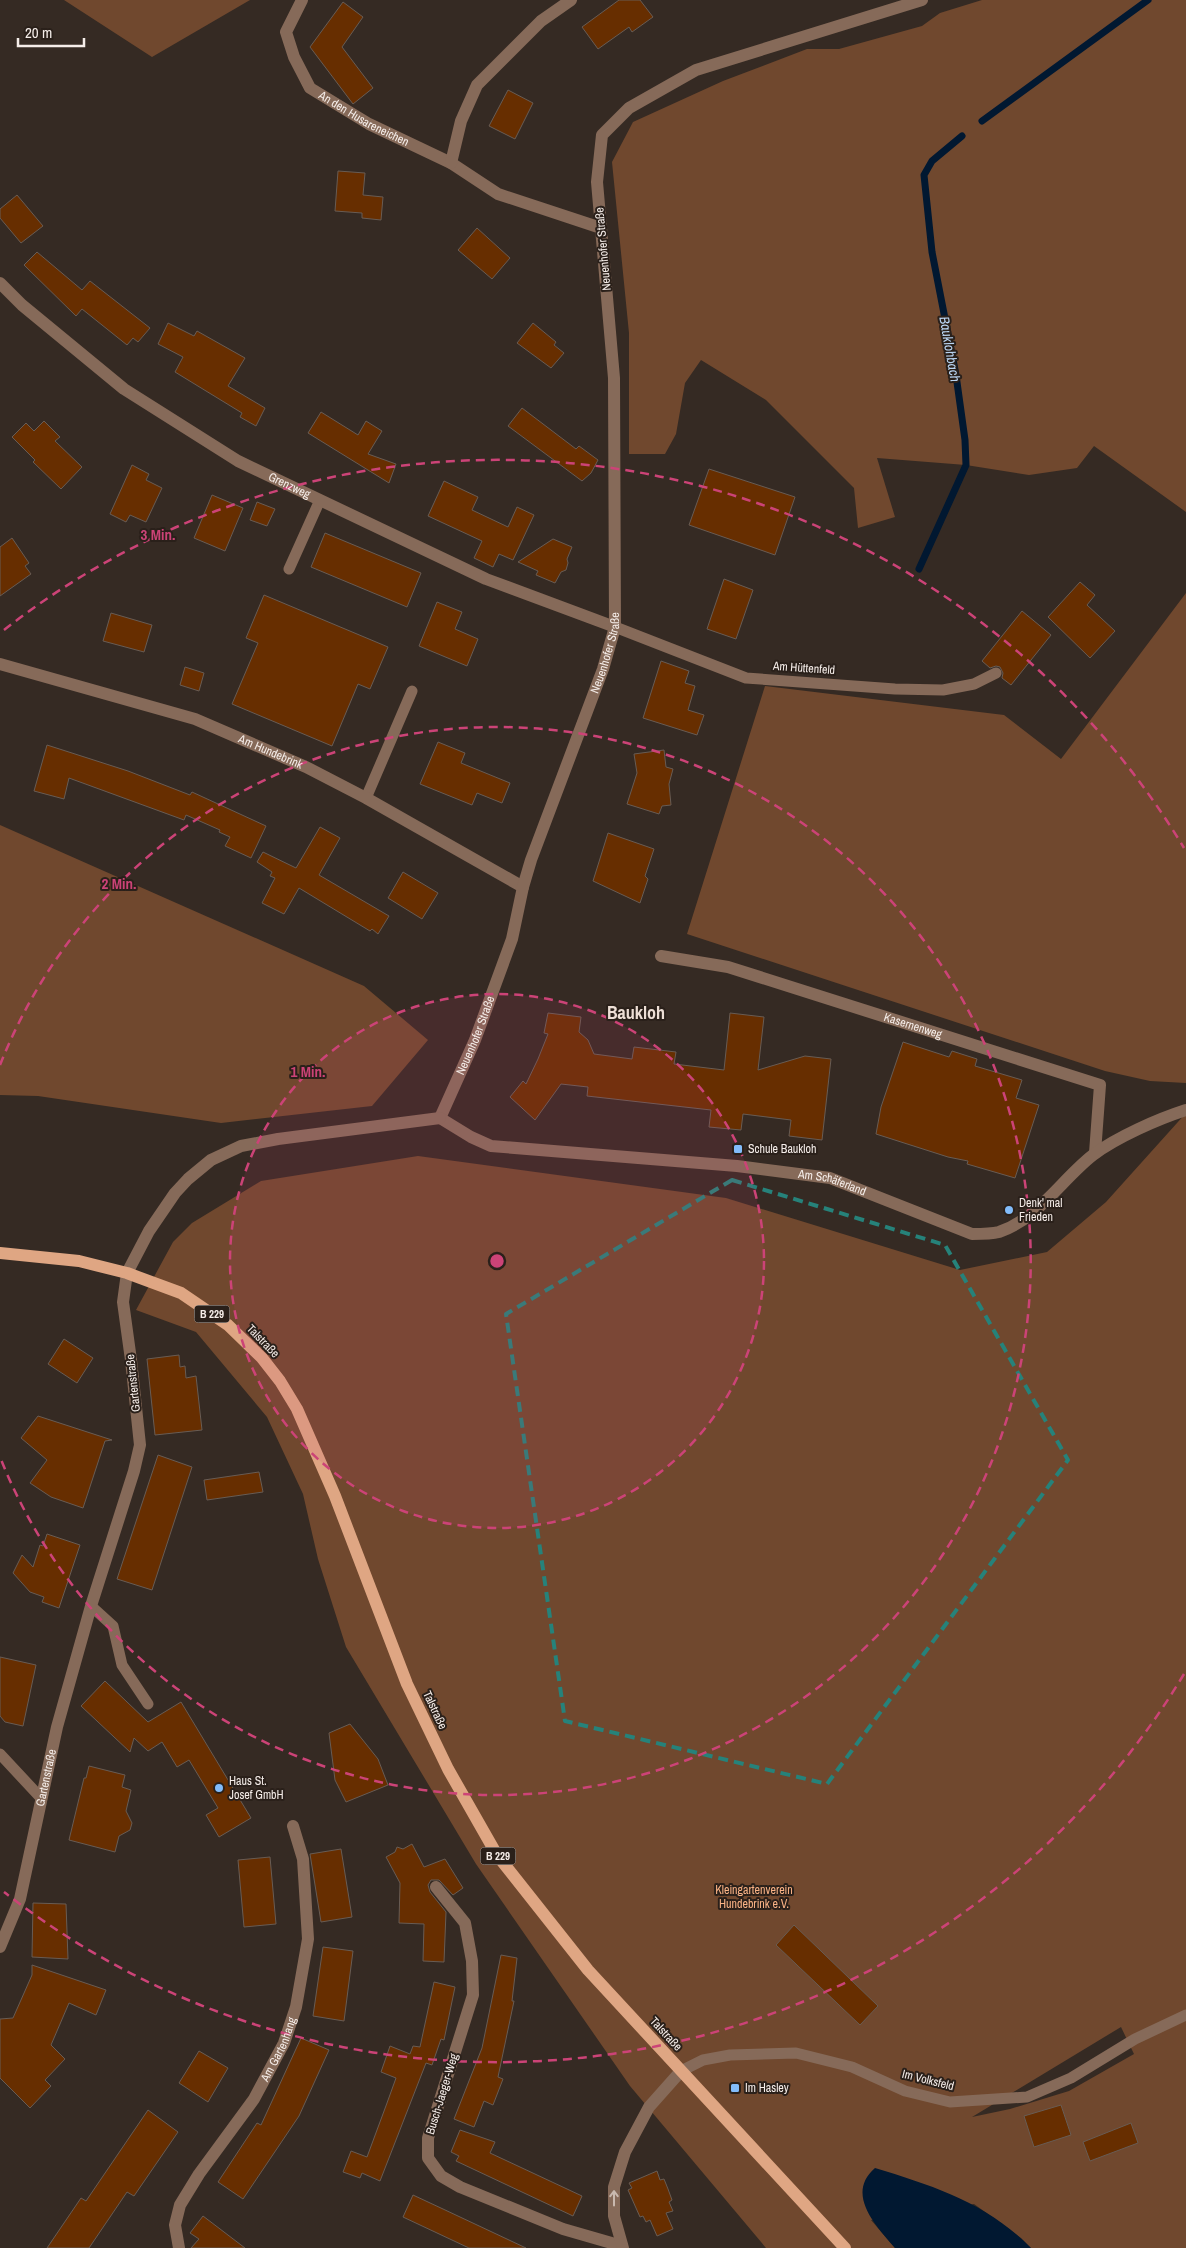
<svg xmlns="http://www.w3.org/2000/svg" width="1186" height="2248" viewBox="0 0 1186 2248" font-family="'Archivo Narrow',sans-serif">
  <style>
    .green { fill: #70482e; fill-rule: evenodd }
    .water { fill: #011831 }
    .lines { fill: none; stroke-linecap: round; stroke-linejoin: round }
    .stream { stroke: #011831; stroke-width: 7 }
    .building { fill: #672e00; stroke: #685c54 }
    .service { stroke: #866a59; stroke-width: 11 }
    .minor { stroke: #866a59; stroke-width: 12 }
    .primary { stroke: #dfa683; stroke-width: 12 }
    .oneway { stroke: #c9b9af }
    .marked { fill: none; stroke: #26827a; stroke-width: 4; stroke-dasharray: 10 6; stroke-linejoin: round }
    .ring { fill: none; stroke: #cc4377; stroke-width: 2.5; stroke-dasharray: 9 6 }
    .poi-dot { fill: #82bcfa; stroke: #2a201a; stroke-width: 2 }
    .labels { text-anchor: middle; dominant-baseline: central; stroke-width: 4; stroke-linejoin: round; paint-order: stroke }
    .shield { fill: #2a201a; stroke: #b8b0ab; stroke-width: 1 }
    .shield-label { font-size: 11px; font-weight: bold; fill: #f5ede9 }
    .street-label { font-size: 12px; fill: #f5ede9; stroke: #2a201a }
    .poi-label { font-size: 12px; fill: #f5ede9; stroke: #2a201a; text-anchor: start }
    .park-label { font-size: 12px; fill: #fab386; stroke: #2a201a }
    .water-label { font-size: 14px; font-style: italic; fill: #bad5f3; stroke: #2a201a }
    .district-label { font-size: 18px; font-weight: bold; fill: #edded5; stroke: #2a201a }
    .centre { fill: #cc4377; stroke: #2a201a; stroke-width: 2.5 }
    .ring-label { font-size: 15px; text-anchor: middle; font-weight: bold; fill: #cc4377; stroke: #2a201a; stroke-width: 4; stroke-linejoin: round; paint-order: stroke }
  </style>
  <rect width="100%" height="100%" fill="#352a23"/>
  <path class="green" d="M 64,0 L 250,0 L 152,57 Z
    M 982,0 L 1186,0 L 1186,512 L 1094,446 L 1077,468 L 1029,475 L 966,465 L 877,458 L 895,517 L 858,528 L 854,488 L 766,400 L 701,360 L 685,383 L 676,434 L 665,454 L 629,454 L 629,333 L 612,162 L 633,122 L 723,81 L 807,49 L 839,49 L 922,26 L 940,13 Z
    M 1186,593 L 1186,1083 L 1150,1081 L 1105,1071 L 687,934 L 765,686 L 1004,715 L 1061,759 Z
    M 0,825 L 364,986 L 428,1040 L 372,1106 L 221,1123 L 38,1096 L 0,1095 Z
    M 1186,1113 L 1186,2248 L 1031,2248 L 1021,2238 L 974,2204 L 871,2220 L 895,2248 L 766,2248 L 630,2086 L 476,1864 L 346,1647 L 318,1559 L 303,1494 L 267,1417 L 196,1332 L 136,1310 L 173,1242 L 192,1223 L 261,1181 L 418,1156 L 726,1198 L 960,1270 L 1047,1252 L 1106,1202 ZM 1121,2027 L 1134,2054 L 1069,2091 L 1010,2109 L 972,2117 Z"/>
  <path class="water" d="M 875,2168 C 934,2186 987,2203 1031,2248 L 895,2248 C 876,2226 845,2194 875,2168 Z"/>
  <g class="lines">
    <path class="stream" d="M 982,121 L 1148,0
      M 919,569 L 966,465 L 965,440 L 956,375 L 932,252 L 924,175 L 932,161 L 962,136"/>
  </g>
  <path class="building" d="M 619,0 L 640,0 L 653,17 L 632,32 L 629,27 L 598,49 L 582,27 Z
    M 343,2 L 363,17 L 342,47 L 373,88 L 353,104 L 310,47 Z
    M 508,90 L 533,103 L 515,139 L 489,126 Z
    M 338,171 L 365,173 L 363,195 L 383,197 L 381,220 L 362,218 L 362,213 L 335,211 Z
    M 17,195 L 43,226 L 21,243 L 0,218 L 0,209 Z
    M 477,228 L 510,258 L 492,279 L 458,250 Z
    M 37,252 L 82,290 L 90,281 L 150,328 L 138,342 L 133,338 L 127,345 L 82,309 L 76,316 L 24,265 Z
    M 168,323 L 194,336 L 197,331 L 245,358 L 228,386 L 265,408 L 256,426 L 240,417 L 242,413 L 175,372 L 183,357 L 158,344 Z
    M 533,323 L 556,342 L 554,345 L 564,353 L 551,368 L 517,343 Z
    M 522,408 L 576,449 L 579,446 L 598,460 L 591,473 L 582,481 L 508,426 Z
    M 321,412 L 358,435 L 366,421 L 382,431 L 368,454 L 396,464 L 389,483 L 308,433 Z
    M 44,421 L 60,437 L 55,441 L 82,467 L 61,489 L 33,462 L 35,460 L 12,437 L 26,423 L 34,431 Z
    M 132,465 L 149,474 L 146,480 L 162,488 L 146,522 L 130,515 L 126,522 L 110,514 Z
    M 709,469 L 795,497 L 775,555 L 689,525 Z
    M 444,481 L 478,497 L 472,510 L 508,527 L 517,507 L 534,515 L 513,560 L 499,554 L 493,567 L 474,558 L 482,541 L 428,516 Z
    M 212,495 L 243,508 L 225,551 L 194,538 Z
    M 257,502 L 275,509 L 267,526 L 250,520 Z
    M 325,533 L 421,573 L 407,607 L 311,567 Z
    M 12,538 L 29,563 L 25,566 L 31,574 L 0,596 L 0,547 Z
    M 553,539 L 572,547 L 567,559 L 568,563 L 566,570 L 561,572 L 555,583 L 536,575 L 538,571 L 518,562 Z
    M 724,579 L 753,590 L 736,639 L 707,629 Z
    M 1080,582 L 1095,595 L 1087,605 L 1115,631 L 1090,658 L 1048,617 Z
    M 264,595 L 388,647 L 370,689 L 358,684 L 332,746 L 232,704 L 258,643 L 246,638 Z
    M 437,602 L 462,612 L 455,629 L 478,639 L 467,666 L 419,646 Z
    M 1022,611 L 1051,635 L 1011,685 L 1002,678 L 1003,673 L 1000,667 L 996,666 L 990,668 L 982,661 Z
    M 111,613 L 152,625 L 144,652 L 103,641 Z
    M 661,661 L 689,671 L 685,683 L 695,686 L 688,710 L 704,715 L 697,735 L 643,718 Z
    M 185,667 L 204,673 L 199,691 L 180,685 Z
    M 438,742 L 465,753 L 461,763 L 510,783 L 502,803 L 477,793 L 472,805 L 420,784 Z
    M 47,745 L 128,771 L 190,795 L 192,792 L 266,826 L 251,858 L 225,846 L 230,837 L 219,832 L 220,830 L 186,815 L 184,820 L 69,778 L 64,799 L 34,791 Z
    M 664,750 L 666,767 L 673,769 L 669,784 L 671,805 L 662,806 L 659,814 L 627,804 L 637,773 L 634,754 Z
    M 320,827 L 340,838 L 319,875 L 389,916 L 378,934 L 372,929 L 370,931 L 299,888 L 284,914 L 262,903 L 275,878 L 270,876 L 272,872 L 257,862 L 263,852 L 296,868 Z
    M 608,833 L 654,849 L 645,876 L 648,879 L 640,903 L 593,881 Z
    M 403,872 L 438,893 L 422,919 L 388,898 Z
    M 548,1013 L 581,1017 L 579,1032 L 588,1040 L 594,1054 L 632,1059 L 634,1047 L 676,1052 L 674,1064 L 724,1070 L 730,1013 L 764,1017 L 758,1070 L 805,1056 L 831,1059 L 822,1140 L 789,1136 L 791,1120 L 743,1114 L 741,1130 L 709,1127 L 711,1110 L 587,1096 L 588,1087 L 561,1084 L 535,1120 L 510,1097 L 523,1081 L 526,1084 L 538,1059 L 548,1034 L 544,1033 Z
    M 903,1042 L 949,1057 L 952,1051 L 977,1059 L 975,1066 L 1022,1080 L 1016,1098 L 1039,1105 L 1015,1178 L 967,1164 L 968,1161 L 948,1157 L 876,1134 L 881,1107 Z
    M 64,1339 L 93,1358 L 77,1383 L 48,1364 Z
    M 179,1355 L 180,1367 L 185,1366 L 186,1378 L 196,1376 L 202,1430 L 155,1435 L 147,1359 Z
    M 38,1416 L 112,1440 L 105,1441 L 83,1508 L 51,1497 L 30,1483 L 47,1460 L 21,1438 Z
    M 158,1455 L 192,1467 L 152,1590 L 117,1579 Z
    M 259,1472 L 263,1492 L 207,1500 L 204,1480 Z
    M 47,1534 L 80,1545 L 59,1608 L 42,1602 L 44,1597 L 30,1592 L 13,1573 L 22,1555 L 33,1567 L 40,1545 L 43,1546 Z
    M 0,1657 L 36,1665 L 23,1726 L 5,1722 L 0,1716 Z
    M 105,1681 L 148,1722 L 181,1702 L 251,1818 L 219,1837 L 206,1815 L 218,1808 L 189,1760 L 177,1767 L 162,1742 L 148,1751 L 134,1738 L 130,1752 L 81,1706 Z
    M 350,1724 L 378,1759 L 388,1785 L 346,1802 L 335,1780 L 329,1733 Z
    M 89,1766 L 125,1775 L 122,1787 L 131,1790 L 126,1811 L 132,1823 L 130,1830 L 119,1836 L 115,1852 L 69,1840 L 84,1778 L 86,1778 Z
    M 412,1844 L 424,1867 L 445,1859 L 463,1888 L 453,1895 L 439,1880 L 431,1880 L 428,1885 L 430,1892 L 446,1912 L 444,1962 L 423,1961 L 424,1924 L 399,1923 L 400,1883 L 386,1857 L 395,1852 L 397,1847 L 403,1849 Z
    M 341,1849 L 352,1917 L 321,1922 L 310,1854 Z
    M 270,1857 L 276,1924 L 244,1927 L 238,1860 Z
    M 33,1903 L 66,1904 L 68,1959 L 32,1957 Z
    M 794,1925 L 878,2006 L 860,2025 L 776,1945 Z
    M 323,1947 L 353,1951 L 344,2021 L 313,2016 Z
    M 501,1955 L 517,1958 L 512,2001 L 514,2001 L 498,2077 L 503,2079 L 493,2105 L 484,2101 L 474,2127 L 454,2119 L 482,2048 Z
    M 32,1965 L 106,1990 L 96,2015 L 69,2003 L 51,2045 L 65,2059 L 45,2080 L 51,2086 L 30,2108 L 0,2078 L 0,2019 L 13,2018 L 32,1975 Z
    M 434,1982 L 455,1987 L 444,2040 L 441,2039 L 432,2065 L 426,2063 L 380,2181 L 362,2173 L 360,2178 L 343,2172 L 351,2151 L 367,2157 L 387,2103 L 396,2078 L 381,2072 L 390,2046 L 410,2054 L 413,2046 L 420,2047 Z
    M 301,2038 L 329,2050 L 299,2116 L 243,2199 L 218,2182 L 257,2123 L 261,2125 Z
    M 199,2051 L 228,2068 L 208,2102 L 179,2083 Z
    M 1061,2105 L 1071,2135 L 1034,2147 L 1024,2116 Z
    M 148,2110 L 178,2132 L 134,2196 L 127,2192 L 89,2248 L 47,2248 L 81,2198 L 86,2201 Z
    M 1131,2123 L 1138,2143 L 1090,2161 L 1083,2142 Z
    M 460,2130 L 495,2142 L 490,2153 L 582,2196 L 573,2216 L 456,2161 L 459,2156 L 451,2152 Z
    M 657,2171 L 660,2180 L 664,2179 L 668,2189 L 672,2200 L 669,2202 L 673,2211 L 666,2213 L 673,2229 L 657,2236 L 650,2220 L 646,2222 L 643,2216 L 640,2217 L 628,2190 L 632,2188 L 629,2183 Z
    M 413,2195 L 443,2209 L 526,2248 L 469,2248 L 403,2217 Z
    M 203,2216 L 245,2248 L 191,2248 L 199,2239 L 190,2233 Z"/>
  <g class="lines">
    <path class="service" d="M 289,569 L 320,500
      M 615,627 L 746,678 L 895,689 L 943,690 L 974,684 L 996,673
      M 366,798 L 412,691
      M 91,1606 L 113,1626 L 122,1665 L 148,1704
      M 0,1754 L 41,1798
      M 681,2071 L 703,2060 L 730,2055 L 796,2053 L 852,2067 L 905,2091 L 950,2102 L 1027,2097 L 1071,2078 L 1135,2039 L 1186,2015"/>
    <g class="minor">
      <path id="s1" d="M 302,0 L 286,32 L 294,57 L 310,88 L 369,124 L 451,163 L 498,194 L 601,228"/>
      <path d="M 451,163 L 461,121 L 477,85 L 541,21 L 571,0"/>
      <path id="s2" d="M 0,283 L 22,305 L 124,389 L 238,461 L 486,579 L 615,627"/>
      <path id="s3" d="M 0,664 L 195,719 L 306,767 L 366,798 L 523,887"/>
      <path id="s4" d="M 661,956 L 728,967 L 1100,1085 L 1095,1153"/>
      <path id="s5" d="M 440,1118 L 475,1040 L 512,939 L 523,887 L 531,860 L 603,669 L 615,627 L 614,378 L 597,182 L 602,135 L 629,108 L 696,70 L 922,0"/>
      <path id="s6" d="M 440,1118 L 471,1137 L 491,1146 L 737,1166 L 830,1178 L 972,1234 C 981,1234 991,1234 999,1232 C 1038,1219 1062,1179 1093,1155 C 1117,1137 1158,1119 1186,1110"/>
      <path d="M 436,1887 L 465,1923 L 472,1961 L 473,1995 L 428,2138 L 428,2158 L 441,2176 L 460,2187 L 563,2229 L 622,2246"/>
      <path id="s7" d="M 0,1947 L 20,1899 L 57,1727 L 91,1606 L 134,1471 L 140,1445 L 131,1360 L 123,1302 L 127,1273 L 149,1231 L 175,1193 L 188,1179 L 211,1160 L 241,1146 L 278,1139 L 440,1118"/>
      <path id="s8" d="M 179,2248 L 175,2225 L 180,2205 L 199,2174 L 254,2099 L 284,2043 L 296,2007 L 308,1939 L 303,1859 L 293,1826"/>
      <path d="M 623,2248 L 614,2216 L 614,2187 L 625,2152 L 649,2107 L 681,2071"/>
    </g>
    <path class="primary" d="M 0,1253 L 79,1261 L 127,1273 L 181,1293 L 228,1325 L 262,1358 L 280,1381 L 297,1409 L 335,1496 L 407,1684 L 448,1769 L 497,1855 L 588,1970 L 845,2248"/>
  </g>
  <defs><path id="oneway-shaft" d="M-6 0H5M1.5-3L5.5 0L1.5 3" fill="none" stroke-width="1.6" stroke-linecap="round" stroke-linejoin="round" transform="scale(1.25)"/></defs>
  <use class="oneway" href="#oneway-shaft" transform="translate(614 2198) rotate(-90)"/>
  <path class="marked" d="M 732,1180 L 945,1245 L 1068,1460 L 827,1784 L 565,1721 L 506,1314 Z"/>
  <circle cx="497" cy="1261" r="267" fill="#cc4377" fill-opacity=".12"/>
  <g class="ring">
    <circle cx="497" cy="1261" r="267"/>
    <path d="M0 1065A534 534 0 1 1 0 1457"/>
    <path d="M1184 1674A801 801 0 0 1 4 1892M4 630A801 801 0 0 1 1184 848"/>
  </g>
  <g class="poi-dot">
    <rect x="733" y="1144" width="10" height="10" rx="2.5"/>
    <circle cx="1009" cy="1210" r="5"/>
    <circle cx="219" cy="1788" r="5"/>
    <rect x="730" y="2083" width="10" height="10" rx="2.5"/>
  </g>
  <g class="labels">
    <g class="shield">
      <rect x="194.5" y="1305.5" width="35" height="17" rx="4"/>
      <rect x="480.5" y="1847.5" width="35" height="17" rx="4"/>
    </g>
    <g class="shield-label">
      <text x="212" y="1314">B 229</text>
      <text x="498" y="1856">B 229</text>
    </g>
    <g class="street-label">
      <text stroke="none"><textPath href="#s1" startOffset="159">An den Husareneichen</textPath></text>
      <text transform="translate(603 249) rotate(-95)">Neuenhofer Straße</text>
      <text stroke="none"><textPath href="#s2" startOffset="355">Grenzweg</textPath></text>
      <text stroke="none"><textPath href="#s5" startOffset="495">Neuenhofer Straße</textPath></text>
      <text transform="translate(804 668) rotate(4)">Am Hüttenfeld</text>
      <text stroke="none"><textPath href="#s3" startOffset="285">Am Hundebrink</textPath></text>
      <text stroke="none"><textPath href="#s4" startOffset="262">Kasernenweg</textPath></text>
      <text stroke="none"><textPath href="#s5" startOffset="90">Neuenhofer Straße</textPath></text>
      <text stroke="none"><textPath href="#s6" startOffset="402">Am Schäferland</textPath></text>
      <text transform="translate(263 1341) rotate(46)">Talstraße</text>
      <text transform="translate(133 1383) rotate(-96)">Gartenstraße</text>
      <text transform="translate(435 1710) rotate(65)">Talstraße</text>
      <text stroke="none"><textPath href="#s7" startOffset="176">Gartenstraße</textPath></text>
      <text transform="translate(666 2034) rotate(47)">Talstraße</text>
      <text stroke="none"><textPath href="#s8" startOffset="229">Am Gartenhang</textPath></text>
      <text transform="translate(928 2080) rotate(14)">Im Volksfeld</text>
      <text transform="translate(442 2094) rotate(-73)">Busch-Jaeger-Weg</text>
    </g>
    <g class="poi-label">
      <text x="748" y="1149">Schule Baukloh</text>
      <text x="1019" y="1203">Denk' mal<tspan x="1019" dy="14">Frieden</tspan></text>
      <text x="229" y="1781">Haus St.<tspan x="229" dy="14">Josef GmbH</tspan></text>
      <text x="745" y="2088">Im Hasley</text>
    </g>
    <g class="park-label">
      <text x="754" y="1890">Kleingartenverein<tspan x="754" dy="14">Hundebrink e.V.</tspan></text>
    </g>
    <g class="water-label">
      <text transform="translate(950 349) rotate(80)">Bauklohbach</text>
    </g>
    <g class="district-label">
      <text x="636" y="1012">Baukloh</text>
    </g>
  </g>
  <circle cx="497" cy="1261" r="8" class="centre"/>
  <g class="ring-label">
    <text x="158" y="540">3 Min.</text>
    <text x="119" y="889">2 Min.</text>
    <text x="308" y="1077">1 Min.</text>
  </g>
  <path d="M18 38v8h66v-8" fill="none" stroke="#f5ede9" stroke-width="2.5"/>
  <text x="25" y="38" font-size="15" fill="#f5ede9" stroke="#2a201a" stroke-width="4" paint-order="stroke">20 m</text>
</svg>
